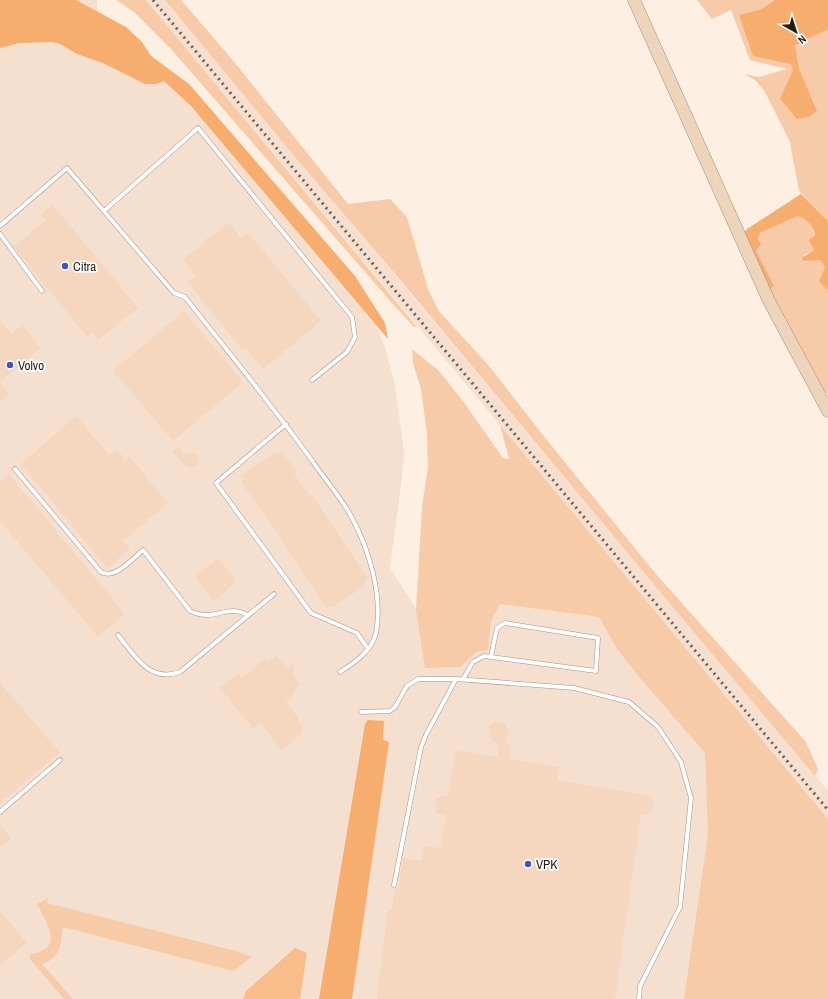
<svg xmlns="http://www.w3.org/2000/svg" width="828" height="999" viewBox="0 0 828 999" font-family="'Archivo Narrow',sans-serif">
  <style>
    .built { fill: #f5e0d0 }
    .green { fill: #f8cba8 }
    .forest { fill: #f6ad6e }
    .water { fill: #f9bd8c }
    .building { fill: #f5d6be }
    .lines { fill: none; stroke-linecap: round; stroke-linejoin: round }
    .lane-casing { stroke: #9f9187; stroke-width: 5 }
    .secondary-casing { stroke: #9f9187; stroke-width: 13 }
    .lane { stroke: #fff; stroke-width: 4 }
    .secondary { stroke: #edd4ba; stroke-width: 12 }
    .rail { stroke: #665e58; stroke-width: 3; stroke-dasharray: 2 4; stroke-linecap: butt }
    .poi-dot { fill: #3e54c7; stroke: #fff; stroke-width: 1.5 }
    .labels { text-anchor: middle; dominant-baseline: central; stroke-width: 3.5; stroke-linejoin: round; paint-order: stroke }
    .poi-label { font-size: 13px; fill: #201b17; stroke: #fff; text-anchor: start }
  </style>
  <rect width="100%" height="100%" fill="#feefe3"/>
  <path class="built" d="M 0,0 L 97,0 L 99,42 L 171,78 L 373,318 L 386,350 L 395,385 L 404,451 L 402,477 L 390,568 L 416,609 L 422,508 L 428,467 L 427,434 L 423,392 L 721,744 L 828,999 L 0,999 Z
    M 146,0 L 165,0 L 650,580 L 727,669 L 828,791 L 828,819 Z"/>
  <path class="green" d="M 116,0 L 146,0 L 417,327 L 414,327 L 392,303 L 171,49 L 134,12 Z
    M 165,0 L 181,0 L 231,58 L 348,204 L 390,199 L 407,217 L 428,289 L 439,311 L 490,367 L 546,439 L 656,574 L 806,742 L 818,769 L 815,776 L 650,580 L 401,281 L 295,157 Z
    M 697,0 L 828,0 L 828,221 L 799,191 L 790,142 L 765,92 L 756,81 L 744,74 L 759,77 L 787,69 L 750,60 L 731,10 L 712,19 Z
    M 798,216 C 814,223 815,234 814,250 L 805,255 L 804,262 L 812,259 L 820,260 L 825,267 L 821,279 L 828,290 L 828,392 L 824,395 L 769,291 L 774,286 L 756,250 L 760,245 L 758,239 L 760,233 Z
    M 412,349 L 438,370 L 463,401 L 503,458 L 509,459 L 500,425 L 828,819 L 828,999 L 684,999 L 708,834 L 705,753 L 640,678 L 617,649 L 599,617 L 500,604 L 491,621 L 488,650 L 476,652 L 461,667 L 425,668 L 416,610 L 422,508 L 428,467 L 427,434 L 421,389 L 413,363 Z
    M 48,898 L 47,903 L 236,951 L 252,957 L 233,971 L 63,927 C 60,945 62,957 42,964 L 73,999 L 64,999 L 29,958 L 31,954 C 65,948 47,924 37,904 Z"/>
  <path class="forest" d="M 0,0 L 76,0 L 126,27 L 142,42 L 151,56 L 189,84 L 355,276 L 385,323 L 388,339 L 191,106 L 164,81 L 156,84 L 145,84 L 103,63 L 77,54 L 60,44 L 52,42 L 19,43 L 0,48 Z
    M 775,0 L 828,0 L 828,29 L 795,45 L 799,69 L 817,111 L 809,117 L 797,119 L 780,99 L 793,70 L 791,64 L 753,56 L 739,15 L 762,9 Z
    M 801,194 L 828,221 L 828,290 L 819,282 L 825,267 L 820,260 L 803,261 L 802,258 L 814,250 L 809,240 L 815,235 C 813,226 806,219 798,216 L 760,233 L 758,239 L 761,245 L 756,250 L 774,286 L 769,291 L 743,234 L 747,229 Z
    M 368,720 L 384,721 L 383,740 L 389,742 L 352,999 L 319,999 L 365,724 Z"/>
  <path class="water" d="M 295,948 L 307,953 L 300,999 L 243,999 L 246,991 Z"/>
  <path class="building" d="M 53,205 L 138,308 L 98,340 L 93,333 L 88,338 L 14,247 L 46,220 L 41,214 Z
    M 229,222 L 241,238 L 248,233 L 321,321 L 263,369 L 246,348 L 243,350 L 187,282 L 195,276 L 183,260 L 202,245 L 208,237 L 210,238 Z
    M 184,311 L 243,382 L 173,441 L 113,371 Z
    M 0,321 L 11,334 L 22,325 L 41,348 L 0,382 Z
    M 0,383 L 9,394 L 0,402 Z
    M 76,416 L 109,455 L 117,449 L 125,459 L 129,456 L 168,503 L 123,541 L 130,549 L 107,568 L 21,464 Z
    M 179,446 L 184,453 L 194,453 L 198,456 L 199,463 L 196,467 L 192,468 L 184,465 L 172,451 Z
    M 282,451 L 296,472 L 294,474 L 310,496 L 312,495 L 368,579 L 364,582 L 366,585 L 333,607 L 331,605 L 327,608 L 282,542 L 283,541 L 241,482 L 244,479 L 242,475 L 275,452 L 277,455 Z
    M 9,474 L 125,614 L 98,637 L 0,521 L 0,482 Z
    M 218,558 L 237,581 L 214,602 L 195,577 Z
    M 276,655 L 288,669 L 295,661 L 292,674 L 300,685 L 293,692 L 294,694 L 286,701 L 298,718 L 303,732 L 282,750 L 260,723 L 253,728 L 220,688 L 238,673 L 242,678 L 265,659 L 268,662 Z
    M 0,682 L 60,753 L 0,803 Z
    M 499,721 L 505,724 L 509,731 L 506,744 L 511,745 L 509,759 L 560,767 L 558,780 L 648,795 L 653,801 L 652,809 L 646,815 L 641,814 L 615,999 L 377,999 L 388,910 L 392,910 L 395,888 L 398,888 L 403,858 L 422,861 L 424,846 L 440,848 L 446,815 L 435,813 L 436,797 L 440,798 L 440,795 L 448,796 L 456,750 L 497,757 L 499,744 L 491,740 L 488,730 L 491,724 Z
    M 0,824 L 11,839 L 0,847 Z
    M 0,911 L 27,943 L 0,965 Z"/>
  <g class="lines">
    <g class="lane-casing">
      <path id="lane" d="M 104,211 L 198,128 L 352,317 L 355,337 L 347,352 L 312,380
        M 0,226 L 67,168 L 174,293 L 185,297 C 228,352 272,405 313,462 C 325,480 341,497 351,516 C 369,549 383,595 376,633 C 372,651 354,663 340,672
        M 0,234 L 42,291
        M 286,424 L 216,483 L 311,613 L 357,633 L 368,649
        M 15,469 L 101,572 C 115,580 132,559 143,550 L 190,611 C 217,623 224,603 248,615
        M 118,635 C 135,656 149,683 180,672 L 274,594
        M 463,679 L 473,662 L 484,656 L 596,671 L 598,638 L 505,623 L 497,628 L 491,656
        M 361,712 L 390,711 L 395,707 L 407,686 L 418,679 L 456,679 L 574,688 L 629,702 L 658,727 L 681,762 L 691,798 L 680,907 L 640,986 L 639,999
        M 0,812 L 60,760
        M 394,885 L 421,747 L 426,735 L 456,679"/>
    </g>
    <g class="secondary-casing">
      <path id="secondary" d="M 634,0 L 769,301 L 828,411"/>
    </g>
    <use href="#lane" class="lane"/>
    <use href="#secondary" class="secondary"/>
    <path class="rail" d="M 153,0 L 828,810"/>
  </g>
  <g class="poi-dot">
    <circle cx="65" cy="266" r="4"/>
    <circle cx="10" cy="365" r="4"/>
    <circle cx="528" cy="864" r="4"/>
  </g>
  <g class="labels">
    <g class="poi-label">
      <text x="73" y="266">Citra</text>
      <text x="18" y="365">Volvo</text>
      <text x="536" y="864">VPK</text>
    </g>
  </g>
  <g transform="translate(796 32) rotate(141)" stroke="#ffffff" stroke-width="3" paint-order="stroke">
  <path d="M0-3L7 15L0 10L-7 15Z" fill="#201b17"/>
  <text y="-6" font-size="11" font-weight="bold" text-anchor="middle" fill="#201b17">N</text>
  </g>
</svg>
